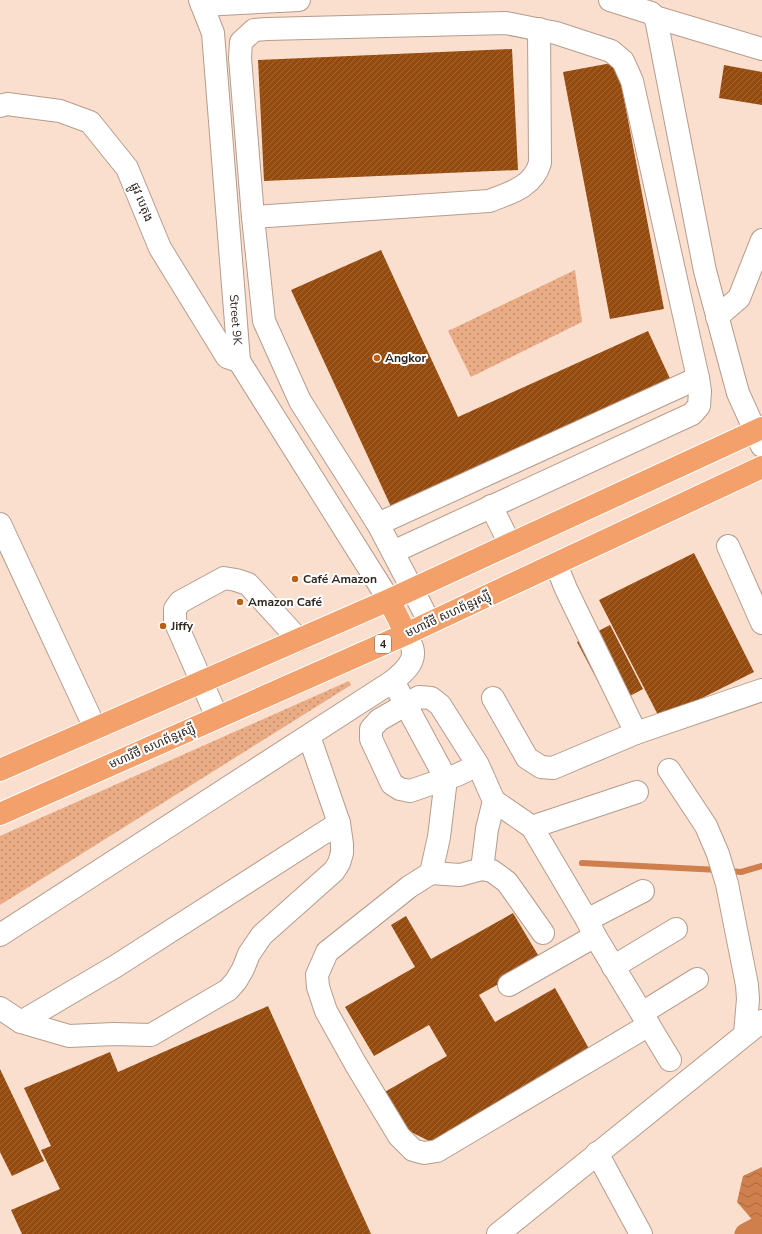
<svg xmlns="http://www.w3.org/2000/svg" width="762" height="1234" viewBox="0 0 762 1234" font-family="'Nunito Sans','Noto Sans Khmer',sans-serif">
  <style>
    .green { fill: url(#green-dots) }
    .water { fill: url(#water-waves) }
    .lines { fill: none; stroke-linecap: round; stroke-linejoin: round }
    .stream { stroke: #cf7f4b; stroke-width: 6 }
    .canal { stroke: #cf7f4b; stroke-width: 21 }
    .building { fill: url(#building-hatch) }
    .minor-casing { stroke: #b69c8d; stroke-width: 24 }
    .highway-casing { stroke: #fff; stroke-width: 24 }
    .minor { stroke: #fff; stroke-width: 22 }
    .highway { stroke: #f3a06b; stroke-width: 22 }
    .poi-dot { fill: #bd6011; stroke: #fff; stroke-width: 1.5 }
    .labels { text-anchor: middle; dominant-baseline: central; stroke-width: 4; stroke-linejoin: round; paint-order: stroke }
    .shield { fill: #fff; stroke: #6f6864; stroke-width: 1 }
    .shield-label { font-size: 11px; font-weight: bold; fill: #312721 }
    .street-label { font-size: 12px; fill: #312721; stroke: #fff }
    .poi-label { font-size: 12px; font-weight: bold; fill: #312721; stroke: #fff; text-anchor: start }
  </style>
  <defs>
    <pattern id="green-dots" width="8" height="8" patternUnits="userSpaceOnUse"><rect width="8" height="8" fill="#eaac85"/><path d="M2 2h.1M6 6h.1" fill="none" stroke="#be8c6c" stroke-width="1.8" stroke-linecap="round"/></pattern>
    <pattern id="water-waves" width="16" height="10" patternUnits="userSpaceOnUse"><rect width="16" height="10" fill="#cf7f4b"/><path d="M0 5q4-4 8 0t8 0" fill="none" stroke="#a9683e"/></pattern>
    <pattern id="building-hatch" width="6" height="6" patternUnits="userSpaceOnUse"><rect width="6" height="6" fill="#964b0e"/><path d="M-1 1l2-2M0 6l6-6M5 7l2-2" fill="none" stroke="#a1683a"/></pattern>
  </defs>
  <rect width="100%" height="100%" fill="#fadfce"/>
  <path class="green" d="M 575,270 L 582,322 L 471,377 L 448,331 Z
    M 349,681 L 351,685 L 0,905 L 0,836 Z"/>
  <path class="water" d="M 762,1167 L 762,1231 L 737,1202 L 743,1176 Z"/>
  <g class="lines">
    <path class="stream" d="M 582,863 L 719,870
      M 728,871 L 741,872 L 762,866"/>
    <path class="canal" d="M 745,1234 L 758,1227"/>
  </g>
  <path class="building" d="M 512,49 L 518,170 L 264,181 L 258,60 Z
    M 617,62 L 664,309 L 610,319 L 563,72 Z
    M 724,65 L 762,72 L 762,105 L 719,98 Z
    M 381,250 L 458,417 L 648,331 L 673,385 L 393,511 L 291,290 Z
    M 694,553 L 754,672 L 660,719 L 599,600 Z
    M 610,625 L 643,689 L 611,706 L 577,642 Z
    M 513,913 L 541,960 L 479,995 L 495,1022 L 555,988 L 592,1054 L 435,1144 L 403,1128 L 383,1093 L 447,1056 L 429,1025 L 374,1056 L 345,1007 L 415,967 L 391,925 L 406,916 L 431,959 Z
    M 268,1006 L 371,1234 L 22,1234 L 11,1210 L 60,1189 L 41,1150 L 51,1146 L 24,1088 L 110,1052 L 118,1072 Z
    M 0,1069 L 44,1161 L 12,1176 L 0,1152 Z"/>
  <g class="lines">
    <g class="minor-casing">
      <g id="minor">
        <path id="s1" d="M 200,0 L 213,33 L 239,361 L 389,600"/>
        <path d="M 610,0 L 651,13 L 655,17 L 762,49"/>
        <path d="M 202,5 L 299,0"/>
        <path d="M 655,17 L 657,24 L 705,271 L 738,393 L 762,446"/>
        <path d="M 0,106 L 7,104 L 60,111 L 90,122 L 127,168 L 160,248 L 227,357 L 239,361"/>
        <path d="M 253,217 L 489,201 C 510,193 533,187 540,163 L 539,29"/>
        <path d="M 717,317 L 739,298 L 762,240"/>
        <path d="M 491,506 L 510,544"/>
        <path d="M 0,524 L 95,728"/>
        <path d="M 378,524 L 698,378"/>
        <path d="M 728,546 L 762,623"/>
        <path d="M 393,552 L 692,414 L 699,406 L 700,391 L 698,378 L 632,81 L 623,61 L 611,51 L 556,33 L 506,23 L 267,29 L 254,30 L 241,42 L 240,58 L 253,217 L 264,321 L 300,401 L 378,524 L 430,623"/>
        <path d="M 556,564 L 566,589 L 636,733"/>
        <path d="M 393,681 L 446,779 L 439,837 L 431,873 L 409,887 L 327,952 L 317,975 L 318,987 L 326,1011 L 355,1063 L 399,1136 L 413,1150 L 424,1153 L 437,1151 L 649,1025"/>
        <path d="M 493,698 L 527,758 L 541,767 L 553,768 L 636,733 L 762,690"/>
        <path d="M 217,717 L 175,621 L 175,609 L 180,602 L 224,578 L 236,580 L 248,584 L 299,640"/>
        <path d="M 478,765 L 457,775 L 410,791 L 400,789 L 392,784 L 371,739 L 371,729 L 379,720 L 419,697 L 431,698 L 440,705 L 478,765 L 494,801 L 532,827 L 587,920 L 595,936 L 670,1060"/>
        <path d="M 669,770 L 706,826 L 718,854 L 727,884 L 747,985 L 748,999 L 745,1034"/>
        <path d="M 532,827 L 637,792"/>
        <path d="M 482,869 L 487,829 L 494,801"/>
        <path d="M 431,873 L 460,875 L 482,869 L 492,871 L 507,882 L 543,933"/>
        <path d="M 587,920 L 643,891"/>
        <path d="M 0,935 L 393,681 C 401,674 414,665 413,652 C 413,646 408,639 406,634"/>
        <path d="M 613,967 L 676,929"/>
        <path d="M 509,985 L 595,936"/>
        <path d="M 0,1008 L 21,1022 L 69,1036 L 114,1034 L 151,1035 L 228,990 L 236,981 L 243,969 L 249,954 L 262,935 L 334,871 L 339,863 L 342,853 L 342,844 L 339,823 L 309,736"/>
        <path d="M 642,1013 L 697,979"/>
        <path d="M 21,1022 L 116,966 L 339,823"/>
        <path d="M 597,1153 L 641,1234"/>
        <path d="M 498,1234 L 762,1021"/>
      </g>
    </g>
    <g class="highway-casing">
      <path id="highway" d="M 389,600 L 406,634
        M 0,770 L 389,600 L 762,428
        M 0,814 L 406,634 L 762,467"/>
    </g>
    <use href="#minor" class="minor"/>
    <use href="#highway" class="highway"/>
  </g>
  <g class="poi-dot">
    <circle cx="377" cy="358" r="4"/>
    <circle cx="295" cy="579" r="4"/>
    <circle cx="240" cy="602" r="4"/>
    <circle cx="163" cy="626" r="4"/>
  </g>
  <g class="labels">
    <rect class="shield" x="375" y="635" width="16" height="18" rx="3"/>
    <g class="shield-label">
      <text x="383" y="644">4</text>
    </g>
    <g class="street-label">
      <text transform="translate(142 202) rotate(68)">ផ្លូវ បេតុង</text>
      <text stroke="none"><textPath href="#s1" startOffset="323">Street 9K</textPath></text>
      <text transform="translate(448 614) rotate(-25)">មហាវិថី សហព័ន្ធរុស្ស៊ី</text>
      <text transform="translate(152 746) rotate(-24)">មហាវិថី សហព័ន្ធរុស្ស៊ី</text>
    </g>
    <g class="poi-label">
      <text x="385" y="358">Angkor</text>
      <text x="303" y="579">Café Amazon</text>
      <text x="248" y="602">Amazon Café</text>
      <text x="171" y="626">Jiffy</text>
    </g>
  </g>
</svg>
